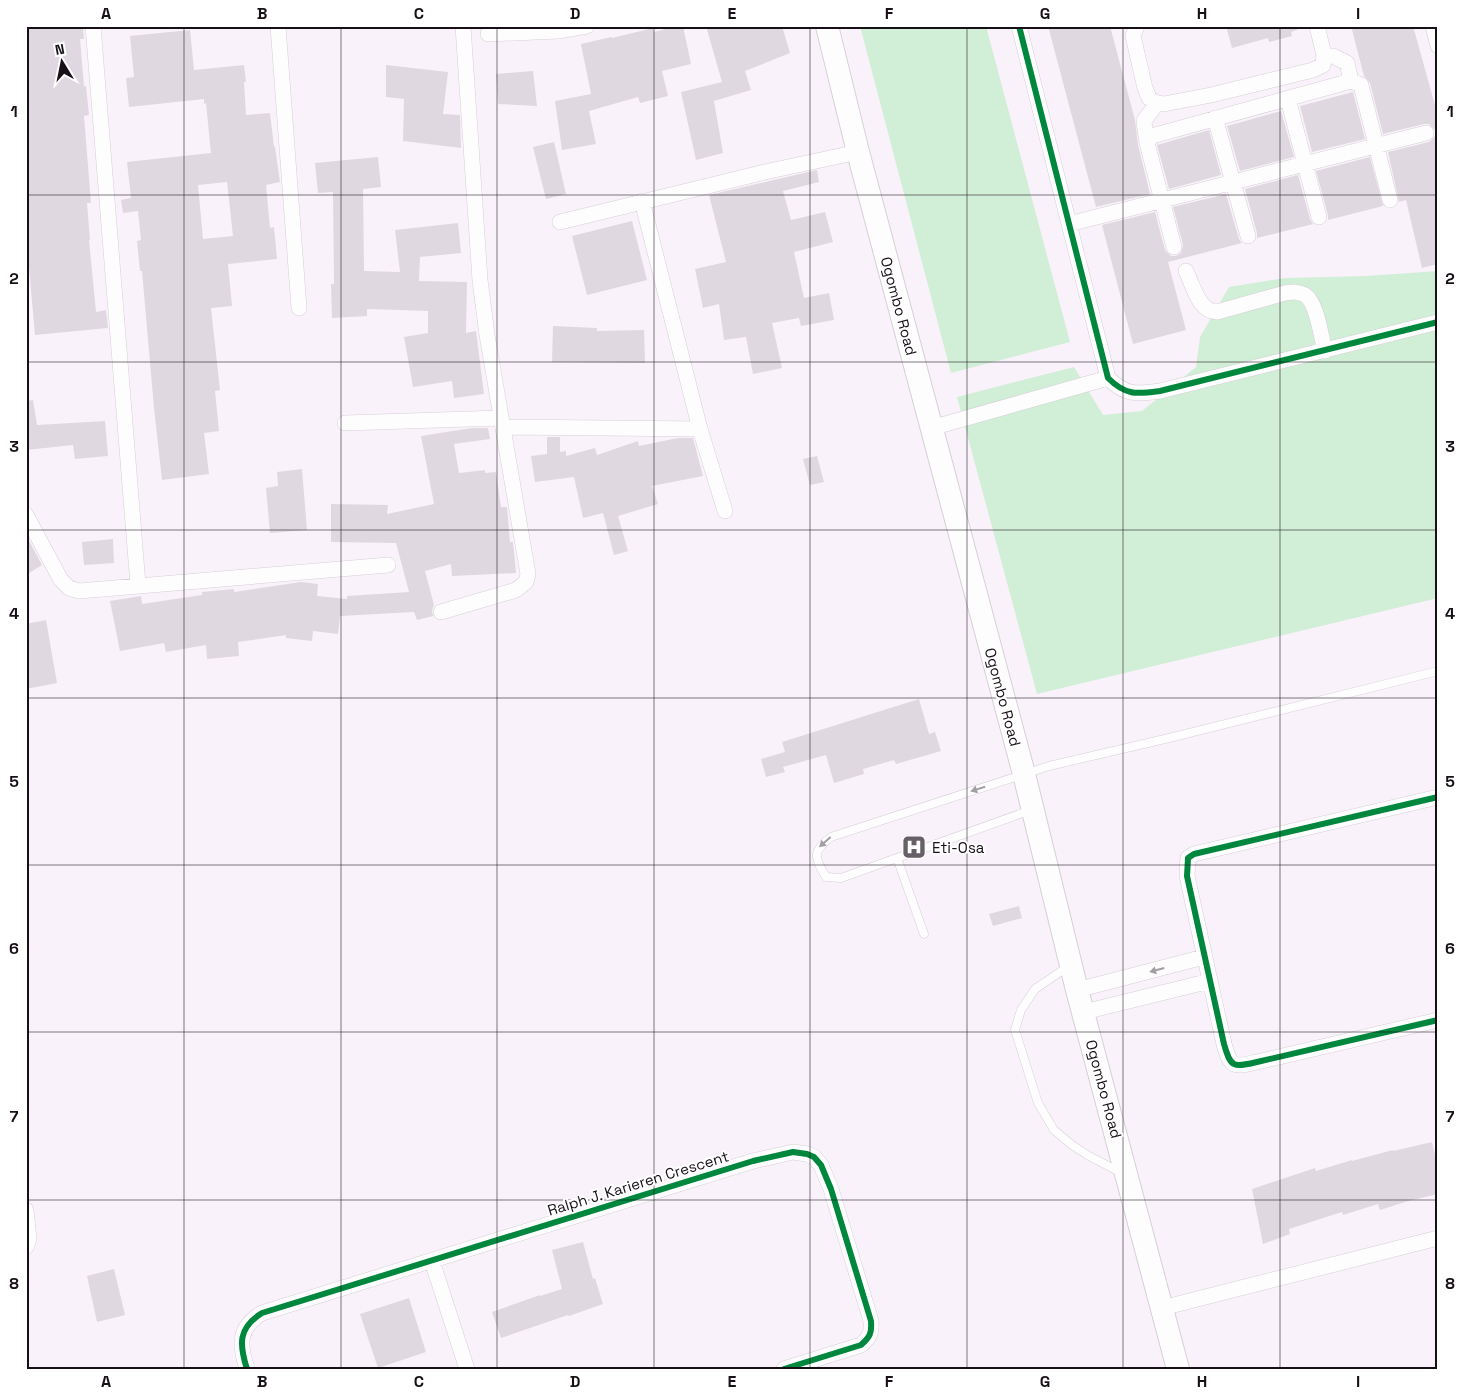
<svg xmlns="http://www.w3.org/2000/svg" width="1464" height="1395" viewBox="0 0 1464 1395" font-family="'Space Grotesk',sans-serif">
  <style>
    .green { fill: #d1eed7 }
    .building { fill: #e0d8e0; fill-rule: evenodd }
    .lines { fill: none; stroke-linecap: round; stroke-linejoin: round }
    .lane-casing { stroke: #d6cfd6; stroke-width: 9 }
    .street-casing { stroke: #d6cfd6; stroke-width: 16 }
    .secondary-casing { stroke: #d6cfd6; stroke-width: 24 }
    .lane { stroke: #fefdfe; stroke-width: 8 }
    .street { stroke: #fefdfe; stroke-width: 15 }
    .secondary { stroke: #fefdfe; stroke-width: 22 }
    .cycleway-casing { stroke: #fff; stroke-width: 9 }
    .cycleway { stroke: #00873e; stroke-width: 6 }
    .oneway { fill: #a29ea2 }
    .grid { fill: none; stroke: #171017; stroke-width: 1; stroke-opacity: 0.55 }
    .labels { text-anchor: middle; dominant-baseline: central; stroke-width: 4; stroke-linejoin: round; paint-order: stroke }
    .street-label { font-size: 15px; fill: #171017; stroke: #fff }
    .poi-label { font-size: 15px; fill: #171017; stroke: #fff; text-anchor: start }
    .neatline { fill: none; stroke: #171017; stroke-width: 2 }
    .grid-label { font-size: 16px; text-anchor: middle; font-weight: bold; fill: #171017 }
  </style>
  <rect width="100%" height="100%" fill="#faf2fa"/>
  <path class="green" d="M 860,26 L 986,26 L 1070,342 L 951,373 Z
    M 1438,271 L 1438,598 L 1037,694 L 957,397 L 1074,367 L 1103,415 L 1142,411 L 1196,367 L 1200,337 L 1229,287 L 1285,278 L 1366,276 Z"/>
  <path class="building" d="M 26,26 L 83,26 L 84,39 L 80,39 L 84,86 L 86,86 L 89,115 L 84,116 L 91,203 L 87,203 L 90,240 L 89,240 L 96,312 L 106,310 L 108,328 L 35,335 L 26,234 L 26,217 L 29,216 L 26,184 Z
    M 677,26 L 683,26 L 691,64 L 662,71 L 668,96 L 640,103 L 638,97 L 589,111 L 596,144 L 562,150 L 555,101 L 591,94 L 581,44 L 611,37 L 612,38 L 653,28 L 654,32 Z
    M 706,26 L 782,26 L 790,53 L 745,71 L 751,90 L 714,101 L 723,153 L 696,160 L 681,92 L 722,82 Z
    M 1048,26 L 1110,26 L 1135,120 L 1138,145 L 1150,194 L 1096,207 Z
    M 1226,26 L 1297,26 L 1297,30 L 1291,32 L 1292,36 L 1269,42 L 1268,38 L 1232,48 Z
    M 1351,26 L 1413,26 L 1438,116 L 1438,264 L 1422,268 L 1406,200 L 1399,202 L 1388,152 L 1429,142 L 1435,136 L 1435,130 L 1429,124 L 1424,124 L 1383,134 L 1370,83 L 1364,76 Z
    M 190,30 L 194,70 L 244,65 L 246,82 L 244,82 L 246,115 L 270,113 L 274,147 L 275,147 L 280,182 L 266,185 L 270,228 L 274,227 L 277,259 L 228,264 L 232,306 L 211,308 L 220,390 L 215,391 L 219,431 L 204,433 L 209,474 L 162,480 L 154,408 L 142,271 L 140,271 L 137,241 L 141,240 L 138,211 L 123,213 L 121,200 L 131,198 L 127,162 L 211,153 L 206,103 L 204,104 L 204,99 L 129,107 L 126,78 L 134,77 L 130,36 ZM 227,182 L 233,236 L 203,239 L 198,185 Z
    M 386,65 L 448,72 L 443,114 L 460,115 L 461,148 L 403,141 L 404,99 L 386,97 Z
    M 533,71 L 537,106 L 498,104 L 496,74 Z
    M 1353,92 L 1365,139 L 1312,152 L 1300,106 Z
    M 1281,111 L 1294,157 L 1240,171 L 1227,126 Z
    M 1209,130 L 1221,175 L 1169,189 L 1157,145 Z
    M 554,142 L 566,194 L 546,199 L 533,147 Z
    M 378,157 L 381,187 L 363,189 L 364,271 L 400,272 L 395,230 L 458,223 L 461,253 L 420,257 L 419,281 L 467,282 L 466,333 L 476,331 L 484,394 L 454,398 L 452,381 L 413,387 L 404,337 L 428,333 L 428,311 L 367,309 L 367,316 L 332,318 L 331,284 L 334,284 L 333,192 L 318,193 L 315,163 Z
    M 1370,157 L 1383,206 L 1328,220 L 1328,215 L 1316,171 Z
    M 817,170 L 819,182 L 783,191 L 791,220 L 825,212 L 833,242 L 794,252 L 804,298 L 829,293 L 834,320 L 801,326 L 799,318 L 772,323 L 782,368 L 753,374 L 746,337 L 724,340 L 719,304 L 703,308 L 695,269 L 726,262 L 709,195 Z
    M 1298,175 L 1310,219 L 1313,224 L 1257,238 L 1257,233 L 1245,189 Z
    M 1226,194 L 1239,239 L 1242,243 L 1168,262 L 1186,330 L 1133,344 L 1102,225 L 1155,212 L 1165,250 L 1171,256 L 1176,256 L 1181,253 L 1183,245 L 1173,207 Z
    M 632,221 L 647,280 L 587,295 L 572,236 Z
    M 553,326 L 597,328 L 597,331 L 644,330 L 645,363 L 552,362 Z
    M 33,400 L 37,425 L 105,421 L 108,456 L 75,459 L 73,445 L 26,450 L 26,401 Z
    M 472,428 L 488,428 L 490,439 L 454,444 L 459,473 L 485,470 L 485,473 L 496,472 L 501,507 L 507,507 L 510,542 L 513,542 L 516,573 L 452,576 L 451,564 L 425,571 L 434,605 L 432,610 L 433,616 L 417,620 L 414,612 L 340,616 L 338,634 L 313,631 L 312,641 L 286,638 L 286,635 L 238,642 L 239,656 L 207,659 L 206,645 L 166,652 L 164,643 L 120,651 L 110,601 L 141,596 L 142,604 L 202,595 L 202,592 L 234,589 L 234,592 L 301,582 L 318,584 L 317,596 L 347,599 L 347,596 L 409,592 L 396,543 L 331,542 L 331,504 L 388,505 L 387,514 L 434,504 L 421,436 Z
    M 547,437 L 560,437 L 560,452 L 566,451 L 566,456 L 595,448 L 597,455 L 638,441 L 639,446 L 678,438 L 693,438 L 703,476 L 652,486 L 658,504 L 618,516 L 628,551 L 614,555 L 603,513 L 583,518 L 574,477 L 535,482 L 531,456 L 547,454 Z
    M 817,456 L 824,482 L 810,485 L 803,459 Z
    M 302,469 L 307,530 L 270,533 L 266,488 L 278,486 L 277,472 Z
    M 26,535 L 42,565 L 26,575 Z
    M 113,539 L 114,563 L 84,565 L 82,542 Z
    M 46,620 L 57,683 L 26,689 L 26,624 Z
    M 919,699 L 929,734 L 935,732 L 941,751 L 896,764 L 894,760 L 863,769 L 864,774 L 834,783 L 826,755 L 783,767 L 785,772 L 766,777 L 761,759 L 785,752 L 782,742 Z
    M 1019,906 L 1022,918 L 993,926 L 989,914 Z
    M 1432,1142 L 1438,1168 L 1438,1194 L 1408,1201 L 1380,1210 L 1378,1204 L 1343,1215 L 1342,1212 L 1289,1229 L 1290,1234 L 1263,1244 L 1252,1189 L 1315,1168 L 1316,1171 L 1352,1160 L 1352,1161 L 1393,1150 L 1393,1151 Z
    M 583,1242 L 593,1279 L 595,1278 L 603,1304 L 569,1316 L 568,1315 L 501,1338 L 492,1312 L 540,1295 L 540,1296 L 562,1289 L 552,1250 Z
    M 114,1269 L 125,1315 L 97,1322 L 87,1276 Z
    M 409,1298 L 426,1352 L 378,1368 L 360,1314 Z"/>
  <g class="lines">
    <g class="lane-casing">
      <path id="lane" d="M 1031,810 L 841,878 L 826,877 C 814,857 812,851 831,837 L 1049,766 L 1165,739 L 1438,671
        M 897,858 L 924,934
        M 1069,966 L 1035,989 L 1021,1010 L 1015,1030 L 1038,1103 L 1054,1130 L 1072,1145 L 1089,1156 L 1120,1172"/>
    </g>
    <g class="street-casing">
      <path id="street" d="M 93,26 L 138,585
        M 278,26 L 299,308
        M 1019,26 L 1108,378 C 1126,396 1137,394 1160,391 L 1438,322
        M 1137,26 L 1133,36 L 1145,88 L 1149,98 L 1157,103 L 1164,104 L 1211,95 L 1313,70 L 1323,65 L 1324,55 L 1317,26
        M 1433,26 L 1438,46
        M 488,34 L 558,31 L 587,26
        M 1324,55 L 1333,56 L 1347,63 L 1351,81
        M 1288,99 L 1319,217
        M 1215,118 L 1248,236
        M 1147,143 L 1144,121 L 1157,103
        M 642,201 L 700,429 L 725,511
        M 560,222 L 765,172 L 858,152
        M 1069,224 L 1426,133
        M 1174,247 L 1147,143 L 1152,136 L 1351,81 L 1361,85 L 1390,200
        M 1186,271 C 1193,285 1198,311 1217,312 L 1285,293 C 1292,292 1298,291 1305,295 C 1317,302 1321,337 1325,351
        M 345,423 L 501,418
        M 503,427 L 700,429
        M 931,428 L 1108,378
        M 26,515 L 61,580 L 69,588 L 79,591 L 388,565
        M 441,612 L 516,590 L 526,582 L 528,574 L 487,335 L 480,280 L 463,26
        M 1438,797 L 1194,854 L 1188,858 L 1187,876 L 1224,1044 C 1231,1069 1234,1067 1257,1062 L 1438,1020
        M 1077,990 L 1204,957
        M 1084,1012 L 1210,981
        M 26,1210 L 29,1239 L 26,1247
        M 432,1261 L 467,1369
        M 1162,1308 L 1438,1238
        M 247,1369 C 239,1344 238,1328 262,1313 L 753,1161 L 793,1152 L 807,1154 L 814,1157 L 821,1165 L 831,1189 L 871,1321 C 872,1333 870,1337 861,1345 L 784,1369"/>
    </g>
    <g class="secondary-casing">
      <path id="secondary" d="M 827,26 L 858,152 L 1024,774 L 1077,990 L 1178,1369"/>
    </g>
    <use href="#lane" class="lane"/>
    <use href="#street" class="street"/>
    <use href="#secondary" class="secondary"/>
    <g class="cycleway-casing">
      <path id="cycleway" d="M 1019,26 L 1108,378 C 1126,396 1137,394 1160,391 L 1438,322
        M 1438,797 L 1194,854 L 1188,858 L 1187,876 L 1224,1044 C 1231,1069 1234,1067 1257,1062 L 1438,1020
        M 247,1369 C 239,1344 238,1328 262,1313 L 753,1161 L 793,1152 L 807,1154 L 814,1157 L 821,1165 L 831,1189 L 871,1321 C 872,1333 870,1337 861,1345 L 784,1369"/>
    </g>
    <use href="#cycleway" class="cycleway"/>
  </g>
  <defs><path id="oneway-solid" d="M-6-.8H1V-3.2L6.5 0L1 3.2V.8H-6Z" transform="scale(1.25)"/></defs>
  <g class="oneway">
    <use href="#oneway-solid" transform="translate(978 789) rotate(162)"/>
    <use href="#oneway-solid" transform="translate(825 842) rotate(139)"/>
    <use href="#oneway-solid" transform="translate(1157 970) rotate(165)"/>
  </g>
  <path class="grid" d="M 184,26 L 184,1369M 341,26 L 341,1369M 497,26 L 497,1369M 654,26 L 654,1369M 810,26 L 810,1369M 967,26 L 967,1369M 1123,26 L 1123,1369M 1280,26 L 1280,1369M 26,195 L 1438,195M 26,362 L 1438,362M 26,530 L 1438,530M 26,698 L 1438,698M 26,865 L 1438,865M 26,1032 L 1438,1032M 26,1200 L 1438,1200"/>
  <defs>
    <g id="hospital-square" transform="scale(1.25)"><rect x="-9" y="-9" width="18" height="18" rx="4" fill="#665f66" stroke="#fff"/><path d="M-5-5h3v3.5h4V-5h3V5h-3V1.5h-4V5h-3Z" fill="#fff"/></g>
  </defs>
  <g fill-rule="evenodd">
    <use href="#hospital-square" x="914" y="847"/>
  </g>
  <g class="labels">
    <g class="street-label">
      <text transform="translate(899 306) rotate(75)">Ogombo Road</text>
      <text transform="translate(1003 697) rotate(75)">Ogombo Road</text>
      <text transform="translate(1104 1089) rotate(75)">Ogombo Road</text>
      <text transform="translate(638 1183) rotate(-17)">Ralph J. Karieren Crescent</text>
    </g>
    <g class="poi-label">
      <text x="932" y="847">Eti-Osa</text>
    </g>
  </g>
  <rect width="1464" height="1395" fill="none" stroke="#ffffff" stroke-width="55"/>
  <g transform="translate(62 62) rotate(350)" stroke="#ffffff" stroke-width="4" paint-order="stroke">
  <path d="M0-4L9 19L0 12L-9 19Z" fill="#171017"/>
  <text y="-8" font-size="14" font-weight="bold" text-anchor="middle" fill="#171017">N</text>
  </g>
  <rect x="28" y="28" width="1408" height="1340" class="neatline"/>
  <g class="grid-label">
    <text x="106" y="19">A</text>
    <text x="262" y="19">B</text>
    <text x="419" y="19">C</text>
    <text x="575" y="19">D</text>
    <text x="732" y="19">E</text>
    <text x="889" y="19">F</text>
    <text x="1045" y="19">G</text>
    <text x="1202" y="19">H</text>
    <text x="1358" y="19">I</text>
    <text x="14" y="117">1</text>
    <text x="1450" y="117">1</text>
    <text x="14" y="284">2</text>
    <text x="1450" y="284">2</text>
    <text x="14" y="452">3</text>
    <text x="1450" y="452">3</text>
    <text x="14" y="619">4</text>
    <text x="1450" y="619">4</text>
    <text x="14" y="787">5</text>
    <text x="1450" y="787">5</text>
    <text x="14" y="954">6</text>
    <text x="1450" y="954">6</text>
    <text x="14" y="1122">7</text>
    <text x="1450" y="1122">7</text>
    <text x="14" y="1289">8</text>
    <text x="1450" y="1289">8</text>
    <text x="106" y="1387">A</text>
    <text x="262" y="1387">B</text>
    <text x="419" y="1387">C</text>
    <text x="575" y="1387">D</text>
    <text x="732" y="1387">E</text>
    <text x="889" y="1387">F</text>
    <text x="1045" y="1387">G</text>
    <text x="1202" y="1387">H</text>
    <text x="1358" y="1387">I</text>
  </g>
</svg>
